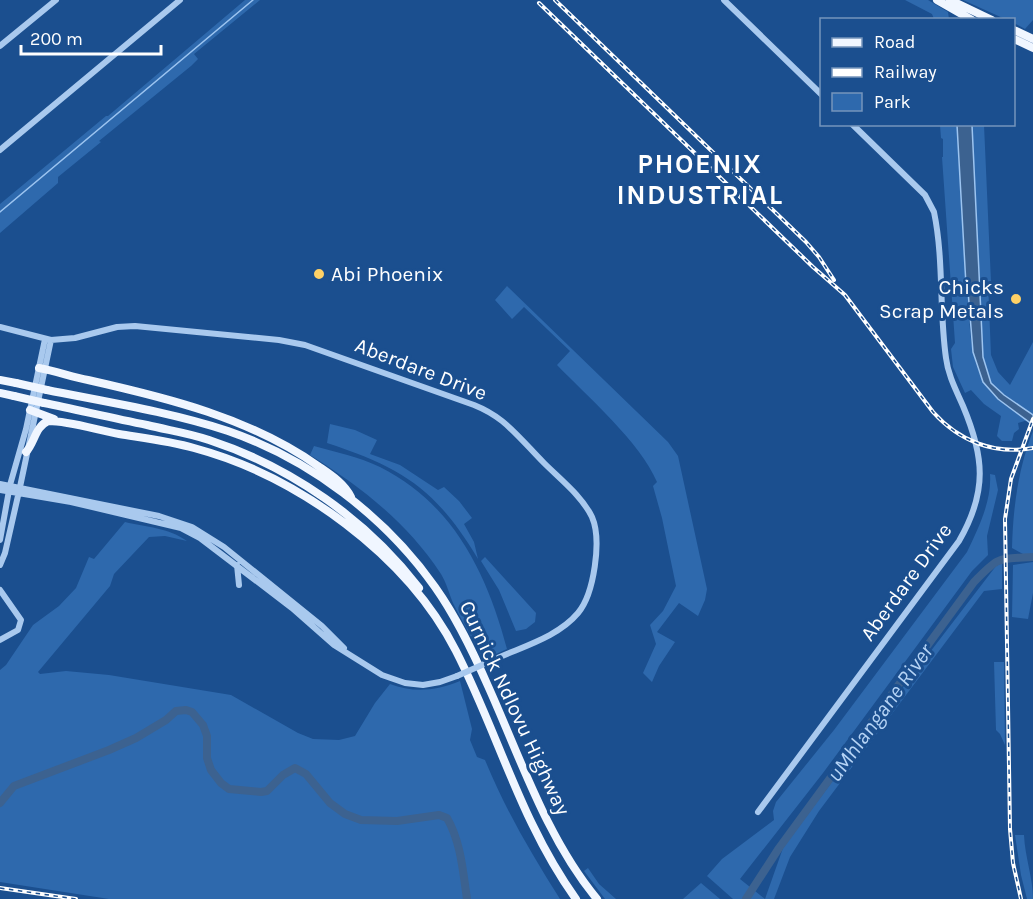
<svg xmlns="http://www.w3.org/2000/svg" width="1033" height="899" viewBox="0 0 1033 899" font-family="Karla,sans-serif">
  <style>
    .green { fill: #2e69ad }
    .water { fill: #3c6290; stroke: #9cc4f0; stroke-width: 1.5 }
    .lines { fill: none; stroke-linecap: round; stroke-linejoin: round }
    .stream { stroke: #9cc4f0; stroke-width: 1.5 }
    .river { stroke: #3c6290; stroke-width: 8 }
    .minor { stroke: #a9c9ee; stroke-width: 6 }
    .major { stroke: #f0f6ff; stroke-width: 8 }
    .rail-casing { stroke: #fff; stroke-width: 4 }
    .rail { stroke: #1b4f8f; stroke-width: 1.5; stroke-dasharray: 4.5; stroke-linecap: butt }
    .minor-bridge { stroke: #a9c9ee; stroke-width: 6 }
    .major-bridge { stroke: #f0f6ff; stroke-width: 8 }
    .poi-dot { fill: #ffd166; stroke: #1b4f8f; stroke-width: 2 }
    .labels { text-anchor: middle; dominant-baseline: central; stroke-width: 6; stroke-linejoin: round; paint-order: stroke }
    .poi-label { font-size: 21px; fill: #fff; stroke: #1b4f8f; text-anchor: start }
    .street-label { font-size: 21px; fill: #fff; stroke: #1b4f8f }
    .water-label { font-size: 22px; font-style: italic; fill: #b5d3f5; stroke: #1b4f8f }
    .district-label { font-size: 27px; font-weight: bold; letter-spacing: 1.5px; fill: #fff; stroke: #1b4f8f }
  </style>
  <rect width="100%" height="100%" fill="#1b4f8f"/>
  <path class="green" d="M 245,0 L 260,0 L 194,54 L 198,59 L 191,66 L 99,141 L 101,142 L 58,177 L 58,183 L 0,233 L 0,204 L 106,116 L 108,116 Z
    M 905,0 L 928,0 L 948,12 L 949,19 L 934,19 L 932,14 Z
    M 963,0 L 1033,0 L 1033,20 L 1025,29 L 1014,23 L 1014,20 L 1005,19 Z
    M 940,125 L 957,125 L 966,285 L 968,291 C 970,327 968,372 997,398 C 1006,406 1018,412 1028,420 L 1018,423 L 1019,429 L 1014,433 L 1012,441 L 1002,441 L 997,436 L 1001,416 L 984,404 L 971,390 L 965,393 L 953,367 L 951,349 L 955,343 L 942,157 L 943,157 L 943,139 L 941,138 Z
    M 972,125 L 984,125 L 991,282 L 988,282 L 991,355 L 998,372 L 1010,385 L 1033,342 L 1033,415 L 1004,395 L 991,383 L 983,357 Z
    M 507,286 L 668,442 L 678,456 L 707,589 L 705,600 L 698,616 L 679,603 L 657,632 L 675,642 L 659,666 L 652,682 L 643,673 L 656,644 L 650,625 L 663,611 L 676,586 L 662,518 L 653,486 L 657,482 C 640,442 588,397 557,365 L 570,351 L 524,307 L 512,319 L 495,300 Z
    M 330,424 L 355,430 L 377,440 L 370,454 L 400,465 L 438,490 L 444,487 L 459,501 L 472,518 L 464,524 L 474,542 L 478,559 C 436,489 403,468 327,443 Z
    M 1033,431 L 1033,554 L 1023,554 L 1012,548 C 1013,508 1018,469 1033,431 Z
    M 314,446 C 336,452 359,457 380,467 C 454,504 487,574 507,649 L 483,660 C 474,640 462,622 453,603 C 449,593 446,582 441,574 C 407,522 361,487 310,455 Z
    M 990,474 L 995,475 L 998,490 L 987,536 L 988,555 L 972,571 L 823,773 L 740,879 L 765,899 L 733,899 L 707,876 L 722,859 L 774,820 L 773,811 L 776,802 L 834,730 L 967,552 C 978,529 992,501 990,474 Z
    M 125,522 C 146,527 169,528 187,541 L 165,536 L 149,537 L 114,574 L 110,586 L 38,672 L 40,674 L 66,671 L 109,675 L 231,695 L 298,733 L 313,739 L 339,740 L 355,736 L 375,703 L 390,684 C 413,693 436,691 460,681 L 472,729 L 470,740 L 477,757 L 485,760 C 505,809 532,855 560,899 L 109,899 L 0,882 L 0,670 L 6,665 L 33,625 L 59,606 L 76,588 L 89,557 L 94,559 Z
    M 485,557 L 536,613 L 535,622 L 526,629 L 516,631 L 499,590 L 481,561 Z
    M 1033,562 L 1033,593 L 1028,619 L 1012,617 L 1013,565 Z
    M 1002,563 L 1002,589 L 984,591 L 819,811 L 790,857 L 774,899 L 765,899 L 783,848 L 871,729 L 996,566 Z
    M 994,662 L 1004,662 L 1005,745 L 1000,734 L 996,730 Z
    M 1015,835 L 1024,835 C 1025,858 1033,877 1033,899 L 1027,899 L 1021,875 Z
    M 588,868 L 599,884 L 616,899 L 605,899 L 584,871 Z
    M 701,883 L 720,899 L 683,899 Z"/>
  <path class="water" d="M 957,125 L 972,125 L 983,357 L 991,383 L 1004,395 L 1033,415 L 1033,425 L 998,399 L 983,382 L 973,352 L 968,291 L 966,285 Z"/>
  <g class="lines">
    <path class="stream" d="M 0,212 L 253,0"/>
    <path class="river" d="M 0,803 L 14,786 L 109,750 L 136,738 L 166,720 L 176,711 L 186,710 L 192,712 L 203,725 L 207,736 L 207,758 L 211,770 L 221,783 L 229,789 L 261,792 L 267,791 L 283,775 L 295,768 L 306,774 L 330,803 L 345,814 L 361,820 L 397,821 L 439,815 L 447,818 C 461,842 463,872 467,899
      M 746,899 L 779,848 L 974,582 C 999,556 997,559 1033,557"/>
    <path class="minor" d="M 724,0 L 822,95
      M 0,46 L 56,0
      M 0,150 L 180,0
      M 0,327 L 51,340 L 75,338 L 117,327 L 135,326 L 279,340 L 305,345 L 474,405 C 484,409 493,414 502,421 C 517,433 530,449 544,463 C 560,479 582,496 592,517 C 602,540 594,594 578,613 C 557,638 520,647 491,661
      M 0,484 L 159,516 L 192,527 L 224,547 L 322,626 L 344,648
      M 0,490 L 71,502 L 181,528 L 200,538 L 292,608 L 334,645 L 382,675 L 405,683 L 423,685 L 440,682 L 457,676
      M 0,540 L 10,485 L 26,429 L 45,339
      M 0,565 L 5,553 L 20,487 L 51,340
      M 237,565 L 239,585
      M 0,590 L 21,620 L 18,630 L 0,640
      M 758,812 L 959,541 C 988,491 984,456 963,406 C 956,390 948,375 946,358 C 939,310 944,260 934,212 L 925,195 L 852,124"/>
    <path class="major" d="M 937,0 L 972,20
      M 950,0 L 992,20
      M 1014,30 L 1033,39
      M 1014,39 L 1033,48
      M 39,368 C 56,371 72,377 88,380 C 168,398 250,418 318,466 C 331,475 344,483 351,497
      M 0,380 L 16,383
      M 47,390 C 107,402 170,412 228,431 C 309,459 385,516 435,587 C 457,618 473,652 488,686 C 520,757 547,839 597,899
      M 0,393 L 14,396
      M 44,403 C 78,410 112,418 147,425 C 167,430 189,433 209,440 C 291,467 366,519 419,588
      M 30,410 L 54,419
      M 26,452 C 35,442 35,427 48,421 C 71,421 96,430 119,434 C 144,438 170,441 194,448 C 298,476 407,555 456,651 C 498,733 521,823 576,899"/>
    <g class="rail-casing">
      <path id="rail" d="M 555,0 L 806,242 L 819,257 L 834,280
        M 539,3 L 813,267 L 845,295 L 933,412 C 959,441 994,455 1033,448
        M 0,888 L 76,899
        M 1021,899 L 1013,863 L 1010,829 L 1005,519 L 1011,479 L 1033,419"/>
    </g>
    <use href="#rail" class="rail"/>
    <path class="minor-bridge" d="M 457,676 L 491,661"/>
    <path class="major-bridge" d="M 16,383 L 47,390
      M 14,396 L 44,403"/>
  </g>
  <g class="poi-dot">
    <circle cx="319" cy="274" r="6"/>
    <circle cx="1016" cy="299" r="6"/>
  </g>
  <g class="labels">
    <g class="poi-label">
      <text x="331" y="274">Abi Phoenix</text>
      <text x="1004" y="287" text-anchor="end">Chicks<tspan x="1004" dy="24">Scrap Metals</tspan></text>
    </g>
    <g class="street-label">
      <text transform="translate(421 369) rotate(21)">Aberdare Drive</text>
      <text transform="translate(906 582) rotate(-54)">Aberdare Drive</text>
      <text transform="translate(515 708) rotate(65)">Curnick Ndlovu Highway</text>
    </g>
    <g class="water-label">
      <text transform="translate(880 713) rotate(-54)">uMhlangane River</text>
    </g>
    <g class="district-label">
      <text x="700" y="164">PHOENIX<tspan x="700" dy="31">INDUSTRIAL</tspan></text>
    </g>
  </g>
  <rect x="820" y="18" width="195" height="108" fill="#1b4f8f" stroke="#7695bc" stroke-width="1.5"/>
  <rect x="832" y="38" width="30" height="9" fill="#f0f6ff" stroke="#7695bc" stroke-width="1.5"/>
  <text x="874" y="48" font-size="18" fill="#ffffff">Road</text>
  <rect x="832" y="68" width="30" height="9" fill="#ffffff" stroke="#7695bc" stroke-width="1.5"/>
  <text x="874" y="78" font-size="18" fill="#ffffff">Railway</text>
  <rect x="832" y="93" width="30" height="18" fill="#2e69ad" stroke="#7695bc" stroke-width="1.5"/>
  <text x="874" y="108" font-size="18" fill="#ffffff">Park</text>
  <path d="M21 45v9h140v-9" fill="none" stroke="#ffffff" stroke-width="3"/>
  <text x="30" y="45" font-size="18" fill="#ffffff" stroke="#1b4f8f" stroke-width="4.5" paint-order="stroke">200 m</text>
</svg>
